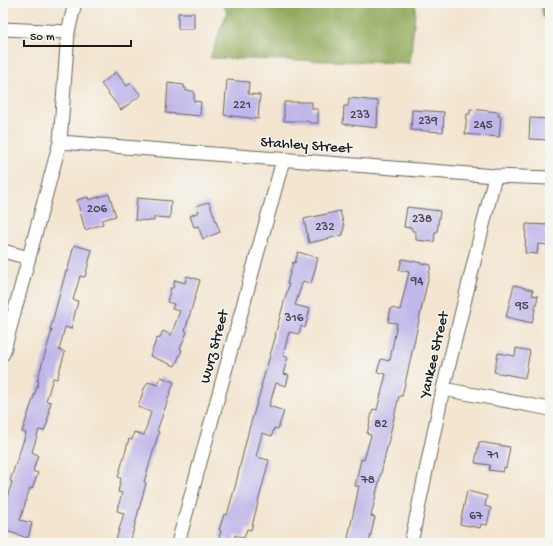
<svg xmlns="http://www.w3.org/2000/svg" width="553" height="546" viewBox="0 0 553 546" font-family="'Gochi Hand',sans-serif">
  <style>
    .forest { fill: #92aa5c; stroke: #57633c }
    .building { fill: #bfb6e9 }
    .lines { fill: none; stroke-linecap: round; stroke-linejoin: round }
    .minor-casing { stroke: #67625b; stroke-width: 15 }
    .minor { stroke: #fff; stroke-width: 13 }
    .labels { text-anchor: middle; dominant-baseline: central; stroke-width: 3; stroke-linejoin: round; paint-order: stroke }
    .number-label { font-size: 13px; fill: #45424f }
    .street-label { font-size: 15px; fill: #1c1c1c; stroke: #f6f6f2 }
  </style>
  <rect width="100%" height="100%" fill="#f6f6f2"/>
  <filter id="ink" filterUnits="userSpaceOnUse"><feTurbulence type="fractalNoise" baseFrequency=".025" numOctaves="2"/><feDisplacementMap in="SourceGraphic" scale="8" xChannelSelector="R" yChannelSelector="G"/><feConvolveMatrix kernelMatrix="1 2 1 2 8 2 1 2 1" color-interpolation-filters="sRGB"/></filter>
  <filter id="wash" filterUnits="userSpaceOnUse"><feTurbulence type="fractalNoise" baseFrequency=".012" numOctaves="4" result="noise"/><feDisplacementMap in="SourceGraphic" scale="16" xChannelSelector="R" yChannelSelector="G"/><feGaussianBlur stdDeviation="0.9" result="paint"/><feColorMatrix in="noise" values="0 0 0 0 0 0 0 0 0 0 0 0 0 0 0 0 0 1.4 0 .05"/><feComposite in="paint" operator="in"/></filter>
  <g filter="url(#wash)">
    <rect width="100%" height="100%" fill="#f3e5cf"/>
    <path class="forest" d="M 221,3 L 416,3 L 410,63 L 210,58 L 227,12 Z
      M 541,3 L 550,3 L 550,16 L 543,17 Z"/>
    <g id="blocks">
      <path class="building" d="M 178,13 L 194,13 L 194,29 L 178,29 Z
        M 116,72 L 127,86 L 131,83 L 141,95 L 121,110 L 101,84 Z
        M 227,80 L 249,82 L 248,94 L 260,95 L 258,119 L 224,115 Z
        M 168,83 L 184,85 L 184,88 L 186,88 L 186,91 L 194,91 L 194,101 L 201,102 L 200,116 L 166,113 Z
        M 349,98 L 378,101 L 377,128 L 343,124 L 344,106 L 348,106 Z
        M 284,102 L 312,102 L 312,109 L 318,109 L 318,123 L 310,123 L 308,121 L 284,121 Z
        M 470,109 L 499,112 L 498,116 L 501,116 L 499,137 L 465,134 L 467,114 L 470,114 Z
        M 412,110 L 444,112 L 443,132 L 411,130 Z
        M 530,118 L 550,119 L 550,140 L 529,139 Z
        M 109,194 L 116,216 L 102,220 L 103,224 L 85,230 L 77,200 L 88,197 L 89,200 Z
        M 137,198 L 171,201 L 170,218 L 154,217 L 154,221 L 135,220 Z
        M 209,202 L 220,232 L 203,239 L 198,226 L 194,227 L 190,216 L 199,212 L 196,206 Z
        M 407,207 L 440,211 L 437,232 L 435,232 L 434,242 L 416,240 L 416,231 L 412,231 L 412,228 L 404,227 Z
        M 340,211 L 344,226 L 343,235 L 309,243 L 304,219 Z
        M 526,224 L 550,225 L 550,245 L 538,244 L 537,254 L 525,253 Z
        M 74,245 L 92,250 L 85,277 L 80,276 L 73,300 L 78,301 L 71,329 L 65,327 L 59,350 L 65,352 L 57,379 L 53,378 L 46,401 L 51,402 L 48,412 L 50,412 L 47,421 L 48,421 L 44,431 L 39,430 L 32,452 L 38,455 L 33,471 L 38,473 L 32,489 L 30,488 L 20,520 L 32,523 L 28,538 L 3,530 L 3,510 L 12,482 L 10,481 L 26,433 L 22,432 L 39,381 L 37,381 L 52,330 L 50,330 L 66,271 L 67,272 Z
        M 298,252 L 318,258 L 311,284 L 303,281 L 295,305 L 310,309 L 305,328 L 301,326 L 299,334 L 289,332 L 283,356 L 288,357 L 283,374 L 289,375 L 286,386 L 276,383 L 269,406 L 284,411 L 278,429 L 274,428 L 272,436 L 262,433 L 256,457 L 269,460 L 251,530 L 247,529 L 244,538 L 235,535 L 233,542 L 219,537 L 221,531 L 219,530 L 224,514 L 227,515 L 235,487 L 249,429 L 262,386 L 261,386 L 276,335 L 275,335 L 289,284 L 287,284 L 293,262 L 295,263 Z
        M 402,259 L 431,265 L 409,366 L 402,396 L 399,396 L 371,516 L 375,517 L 369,543 L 350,543 L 351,539 L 348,538 L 359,486 L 355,486 L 361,459 L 364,460 L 371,435 L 367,434 L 373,409 L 377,410 L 386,374 L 377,372 L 381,359 L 389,361 L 389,359 L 390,360 L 397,323 L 388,322 L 391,308 L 400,310 L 409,272 L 399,270 Z
        M 187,276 L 200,280 L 185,331 L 187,332 L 180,349 L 182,350 L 175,366 L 150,356 L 157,338 L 159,339 L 163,331 L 171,335 L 180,311 L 172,309 L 174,304 L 167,302 L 171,288 L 173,288 L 175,280 L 185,283 Z
        M 514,285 L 533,290 L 532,295 L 538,296 L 532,323 L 506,317 Z
        M 516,348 L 530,351 L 525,378 L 494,372 L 498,353 L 515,356 Z
        M 161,377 L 174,382 L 157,431 L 159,432 L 144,482 L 146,483 L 130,543 L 115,543 L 124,513 L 117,511 L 122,493 L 118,492 L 121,478 L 118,477 L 129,439 L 132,440 L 134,432 L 144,435 L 151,412 L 138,407 L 144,389 L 148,382 L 158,385 Z
        M 479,442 L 510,447 L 506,468 L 504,467 L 503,472 L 489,470 L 490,465 L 475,463 Z
        M 467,491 L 487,496 L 485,506 L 491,508 L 487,525 L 481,524 L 480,528 L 460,524 Z"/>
    </g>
  </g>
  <g filter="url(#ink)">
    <use href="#blocks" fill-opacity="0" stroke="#67625b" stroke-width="1"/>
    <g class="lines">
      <g class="minor-casing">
        <path id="minor" d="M 3,29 L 68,32
          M 60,142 L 495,176 L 550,178
          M 3,251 L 29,258
          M 3,354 L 60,142 L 68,32 L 75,3
          M 443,389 L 550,409
          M 178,543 L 283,160
          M 411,543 L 443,389 L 495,176"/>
      </g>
      <use href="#minor" class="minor"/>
    </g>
  </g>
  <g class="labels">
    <g class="number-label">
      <text x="242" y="105">221</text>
      <text x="360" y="115">233</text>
      <text x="428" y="121">239</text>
      <text x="483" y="125">245</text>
      <text x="97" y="209">206</text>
      <text x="422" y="219">238</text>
      <text x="325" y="227">232</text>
      <text x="417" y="281">94</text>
      <text x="522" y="306">95</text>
      <text x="294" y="318">316</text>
      <text x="381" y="424">82</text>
      <text x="493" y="455">71</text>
      <text x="368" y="480">78</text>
      <text x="476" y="516">67</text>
    </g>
    <g class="street-label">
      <text transform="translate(306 146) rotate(4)">Stahley Street</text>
      <text transform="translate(215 347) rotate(-75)">Wurz Street</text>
      <text transform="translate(435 355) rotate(-77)">Yankee Street</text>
    </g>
  </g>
  <rect width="553" height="546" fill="none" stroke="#f6f6f2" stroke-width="16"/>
  <path d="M24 40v6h107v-6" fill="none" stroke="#1c1c1c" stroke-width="2"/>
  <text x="30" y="40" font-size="12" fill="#1c1c1c" stroke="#f6f6f2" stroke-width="3" paint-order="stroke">50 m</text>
</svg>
